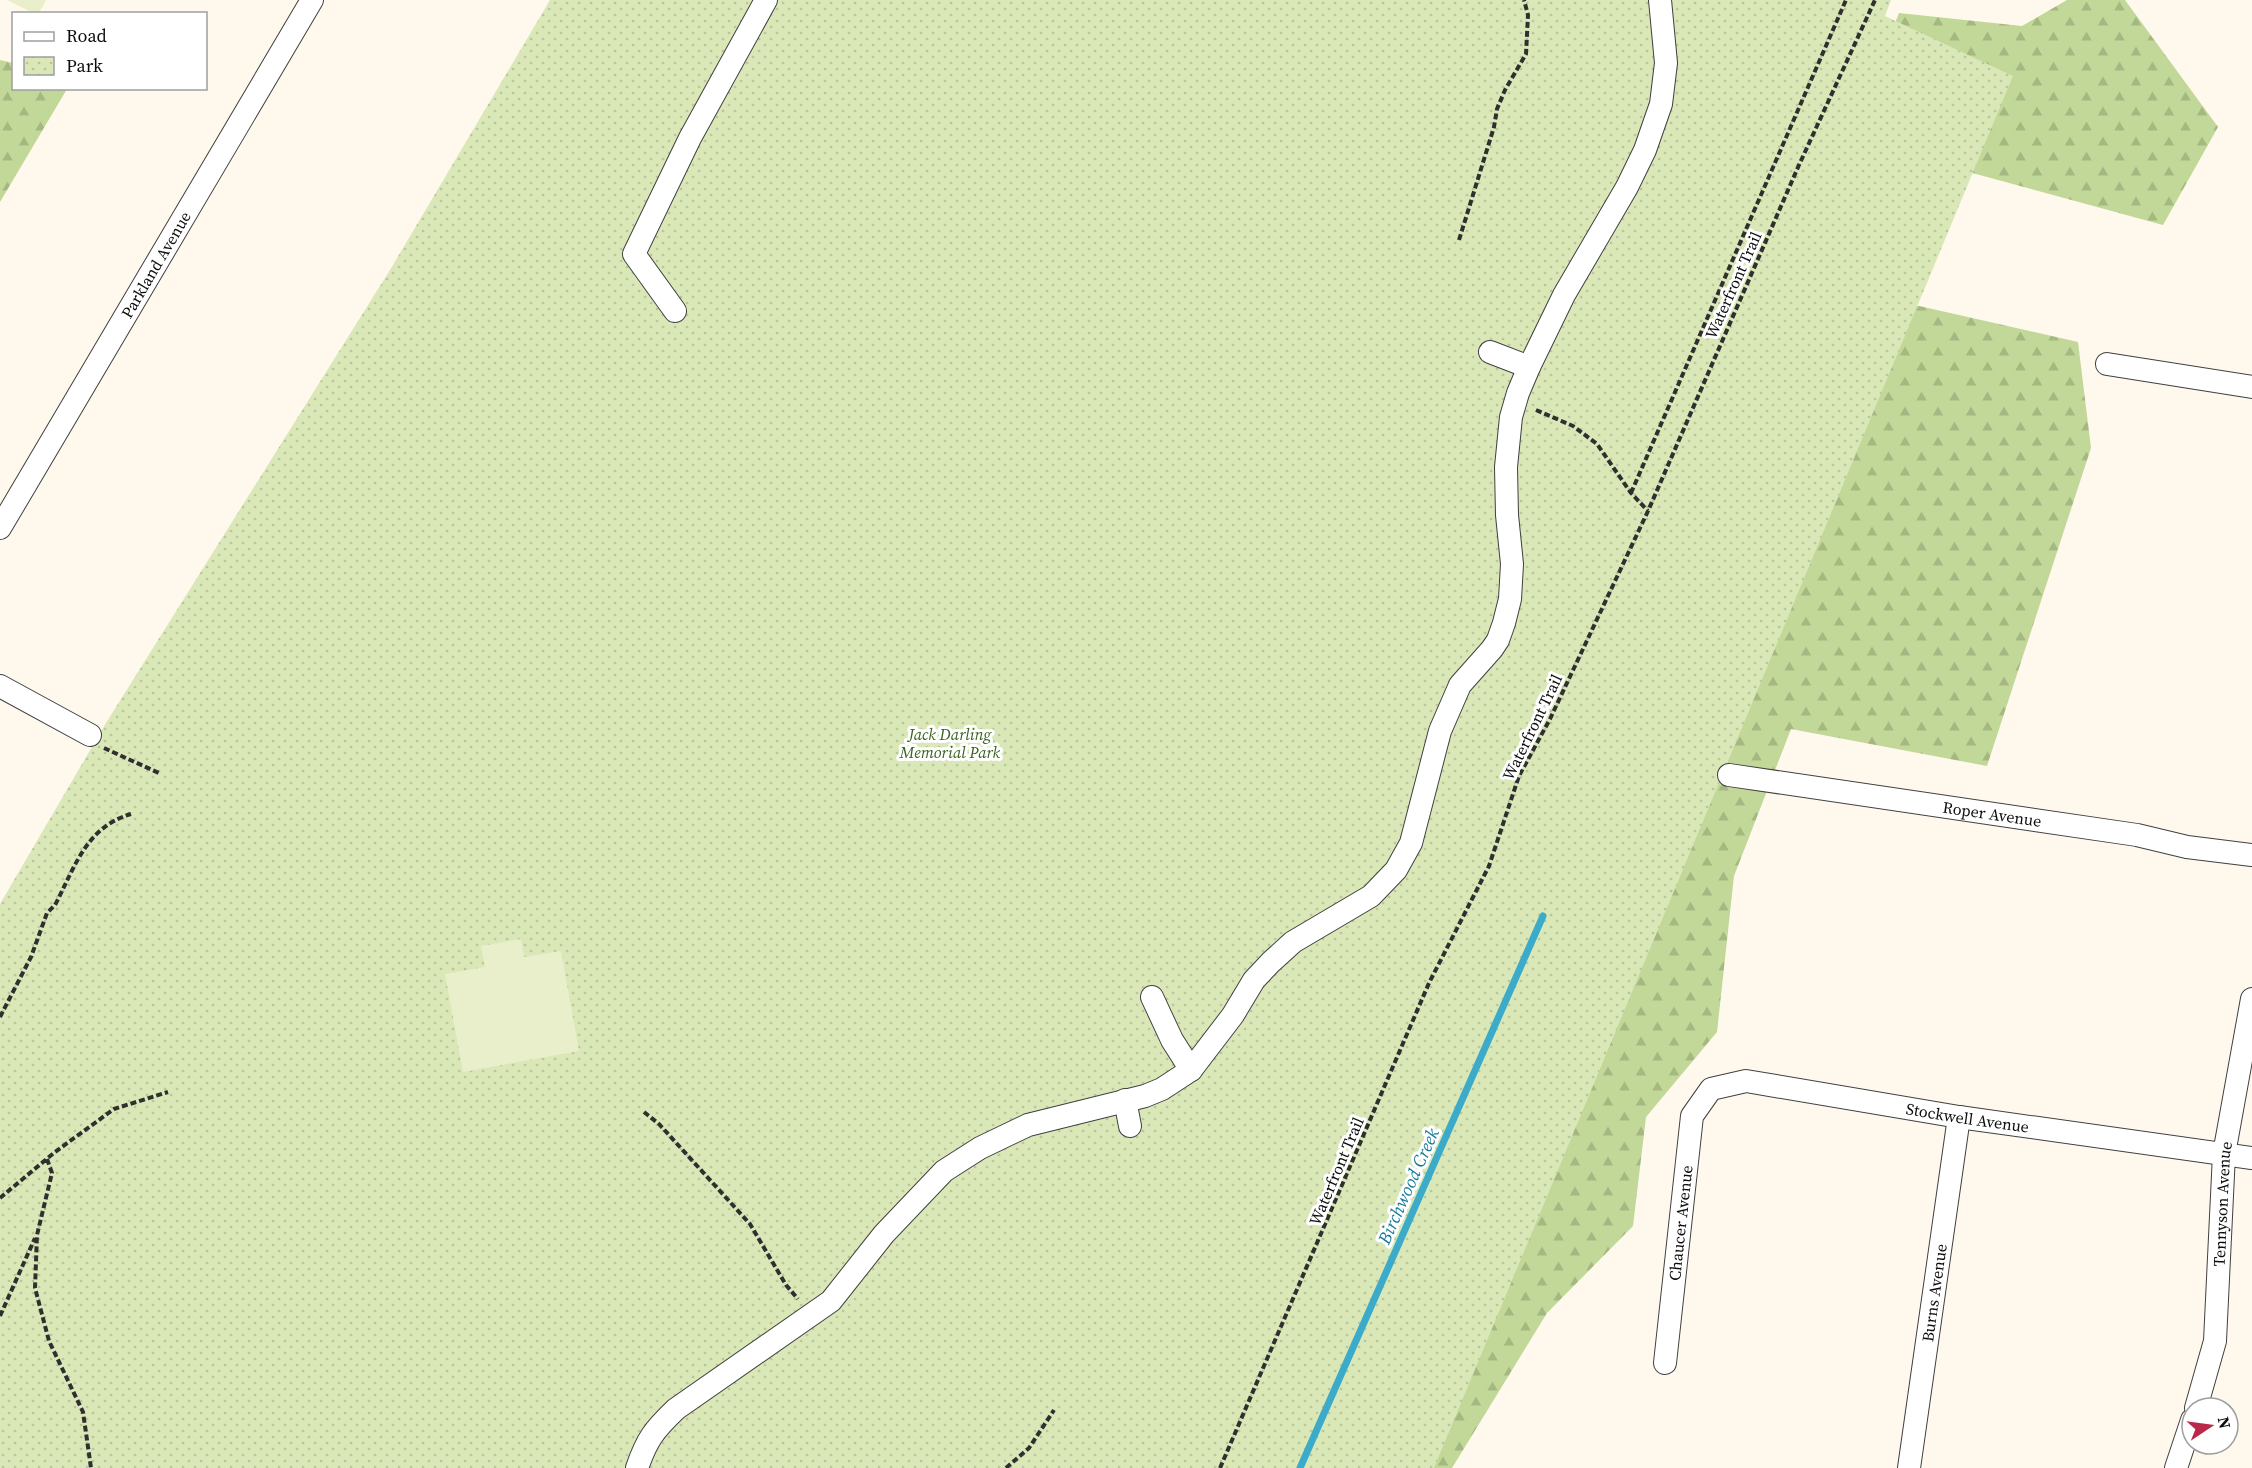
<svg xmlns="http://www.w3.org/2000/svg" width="2252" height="1468" viewBox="0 0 2252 1468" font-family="'Source Serif 4',serif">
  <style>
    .forest { fill: url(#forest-firs) }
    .park { fill: url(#park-dots) }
    .pitch { fill: #e9efca }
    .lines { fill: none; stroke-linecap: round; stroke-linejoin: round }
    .stream { stroke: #3cabca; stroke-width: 7 }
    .minor-casing { stroke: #404040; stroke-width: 24 }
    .path { stroke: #2f2f2f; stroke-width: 4; stroke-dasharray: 6 3; stroke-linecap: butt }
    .minor { stroke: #fff; stroke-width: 22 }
    .labels { text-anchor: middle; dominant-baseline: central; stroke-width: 6; stroke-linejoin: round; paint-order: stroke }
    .street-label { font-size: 16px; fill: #0d0d0d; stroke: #fff }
    .park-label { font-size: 16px; font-style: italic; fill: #39631f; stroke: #fff }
    .water-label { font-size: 18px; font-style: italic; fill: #197b9c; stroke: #fff }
  </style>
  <defs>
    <pattern id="forest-firs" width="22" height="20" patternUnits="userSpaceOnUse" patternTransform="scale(1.5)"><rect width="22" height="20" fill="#c1d898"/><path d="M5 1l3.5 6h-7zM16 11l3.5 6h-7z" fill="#a5b882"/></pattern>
    <pattern id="park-dots" width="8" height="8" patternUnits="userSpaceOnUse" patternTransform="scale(1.5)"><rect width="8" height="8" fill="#dae8b8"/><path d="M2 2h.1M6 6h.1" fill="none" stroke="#bac69d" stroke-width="1.8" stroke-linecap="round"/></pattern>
  </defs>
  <rect width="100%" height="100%" fill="#fff8ed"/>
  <path class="forest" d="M 2067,0 L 2125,0 L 2218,127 L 2163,225 L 1965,171 L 1906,303 L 2078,342 L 2091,448 L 1987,766 L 1791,729 L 1734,876 L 1717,1032 L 1646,1117 L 1633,1226 L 1547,1313 L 1452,1468 L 1242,1468 L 1717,471 L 1899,13 L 2022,26 Z
    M 0,60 L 13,63 L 14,88 L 67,89 L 0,202 Z"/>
  <path class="park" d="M 550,0 L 1891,0 L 1885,16 L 2013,76 L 1434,1468 L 0,1468 L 0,904 L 106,723 L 390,270 Z"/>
  <path class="pitch" d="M 7,0 L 46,0 L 39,13 L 33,13 Z
    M 521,939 L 524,957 L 561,951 L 579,1051 L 463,1072 L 445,974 L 485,967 L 481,946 Z"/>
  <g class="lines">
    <path class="stream" d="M 1300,1468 L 1543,916"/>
    <g class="minor-casing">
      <g id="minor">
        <path d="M 675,311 L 634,254 L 690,138 L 766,0"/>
        <path d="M 1490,352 L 1529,367"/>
        <path d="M 2107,364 L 2252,387"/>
        <path id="s1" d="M 0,528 L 312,0"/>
        <path d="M 0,686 L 90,735"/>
        <path id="s2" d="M 1729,775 L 2137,835 L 2187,847 L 2252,855"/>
        <path d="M 1152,997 L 1172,1040 L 1191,1070"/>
        <path d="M 1125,1100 L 1130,1126"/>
        <path id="s3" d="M 1665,1363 L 1692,1116 L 1711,1089 L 1746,1081 L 1959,1117 L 2252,1158"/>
        <path id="s4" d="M 2196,1408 L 2215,1341 L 2224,1154 L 2252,999"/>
        <path d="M 637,1468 C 647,1439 654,1430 676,1409 L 831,1301 L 884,1234 L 944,1171 L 980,1148 L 1028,1125 L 1145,1096 L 1162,1089 L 1191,1070 L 1233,1015 L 1254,980 L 1271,962 L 1293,942 L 1371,896 L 1396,870 L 1411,843 L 1440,731 L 1460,685 L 1492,649 L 1498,640 L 1504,623 L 1510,599 L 1512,564 L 1507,515 L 1506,467 L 1511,417 L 1518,393 L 1529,367 L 1564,295 L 1627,187 L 1645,150 L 1661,104 L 1666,63 L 1660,0"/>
        <path id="s5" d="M 1909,1468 L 1959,1117"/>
        <path d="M 2176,1468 L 2192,1420"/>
      </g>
    </g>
    <path class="path" d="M 1459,240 L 1494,127 L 1497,109 L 1505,90 L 1526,54 L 1528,15 L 1524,0
      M 1536,410 L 1573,426 L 1597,444 L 1631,493 L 1648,511
      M 1631,493 L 1846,0
      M 104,748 L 161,774
      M 0,1017 L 31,957 L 47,913 L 55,905 C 75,867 86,827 131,814
      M 644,1112 L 659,1124 L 750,1224 L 786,1285 L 798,1299
      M 47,1159 L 52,1173 L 37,1235 L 35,1288 L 49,1341 L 83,1412 L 91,1468
      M 0,1198 L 55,1152 L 114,1109 L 168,1092
      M 0,1316 L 35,1238
      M 1006,1468 L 1029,1448 L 1054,1410
      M 1220,1468 L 1429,983 L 1489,866 L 1519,776 L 1550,719 L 1648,511 L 1799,165 L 1875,0"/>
    <use href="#minor" class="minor"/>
  </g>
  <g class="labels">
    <g class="street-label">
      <text stroke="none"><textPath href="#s1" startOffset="306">Parkland Avenue</textPath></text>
      <text transform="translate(1733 285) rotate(-66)">Waterfront Trail</text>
      <text transform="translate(1532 727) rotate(-64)">Waterfront Trail</text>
      <text stroke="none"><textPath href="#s2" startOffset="266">Roper Avenue</textPath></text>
      <text stroke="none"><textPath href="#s3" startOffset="542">Stockwell Avenue</textPath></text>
      <text transform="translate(1336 1171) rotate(-67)">Waterfront Trail</text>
      <text stroke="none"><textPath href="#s4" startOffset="207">Tennyson Avenue</textPath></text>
      <text stroke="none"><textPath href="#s3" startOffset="141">Chaucer Avenue</textPath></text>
      <text stroke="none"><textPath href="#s5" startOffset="177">Burns Avenue</textPath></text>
    </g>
    <g class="park-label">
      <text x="950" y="734">Jack Darling<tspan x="950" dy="18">Memorial Park</tspan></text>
    </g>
    <g class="water-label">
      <text transform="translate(1408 1186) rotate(-66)">Birchwood Creek</text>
    </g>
  </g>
  <rect x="12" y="12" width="195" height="78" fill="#ffffff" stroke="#9e9e9e" stroke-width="1.5"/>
  <rect x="24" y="32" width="30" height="9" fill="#ffffff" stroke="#9e9e9e" stroke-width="1.5"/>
  <text x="66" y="42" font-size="18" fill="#0d0d0d">Road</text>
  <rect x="24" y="57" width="30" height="18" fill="url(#park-dots)" stroke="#9e9e9e" stroke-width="1.5"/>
  <text x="66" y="72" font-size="18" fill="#0d0d0d">Park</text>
  <g transform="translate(2210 1426) rotate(77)"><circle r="28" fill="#ffffff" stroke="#9e9e9e" stroke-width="1.5"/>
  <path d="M0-4.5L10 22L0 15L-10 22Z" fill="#ba284a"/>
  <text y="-9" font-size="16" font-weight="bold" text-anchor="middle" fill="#0d0d0d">N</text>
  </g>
</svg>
